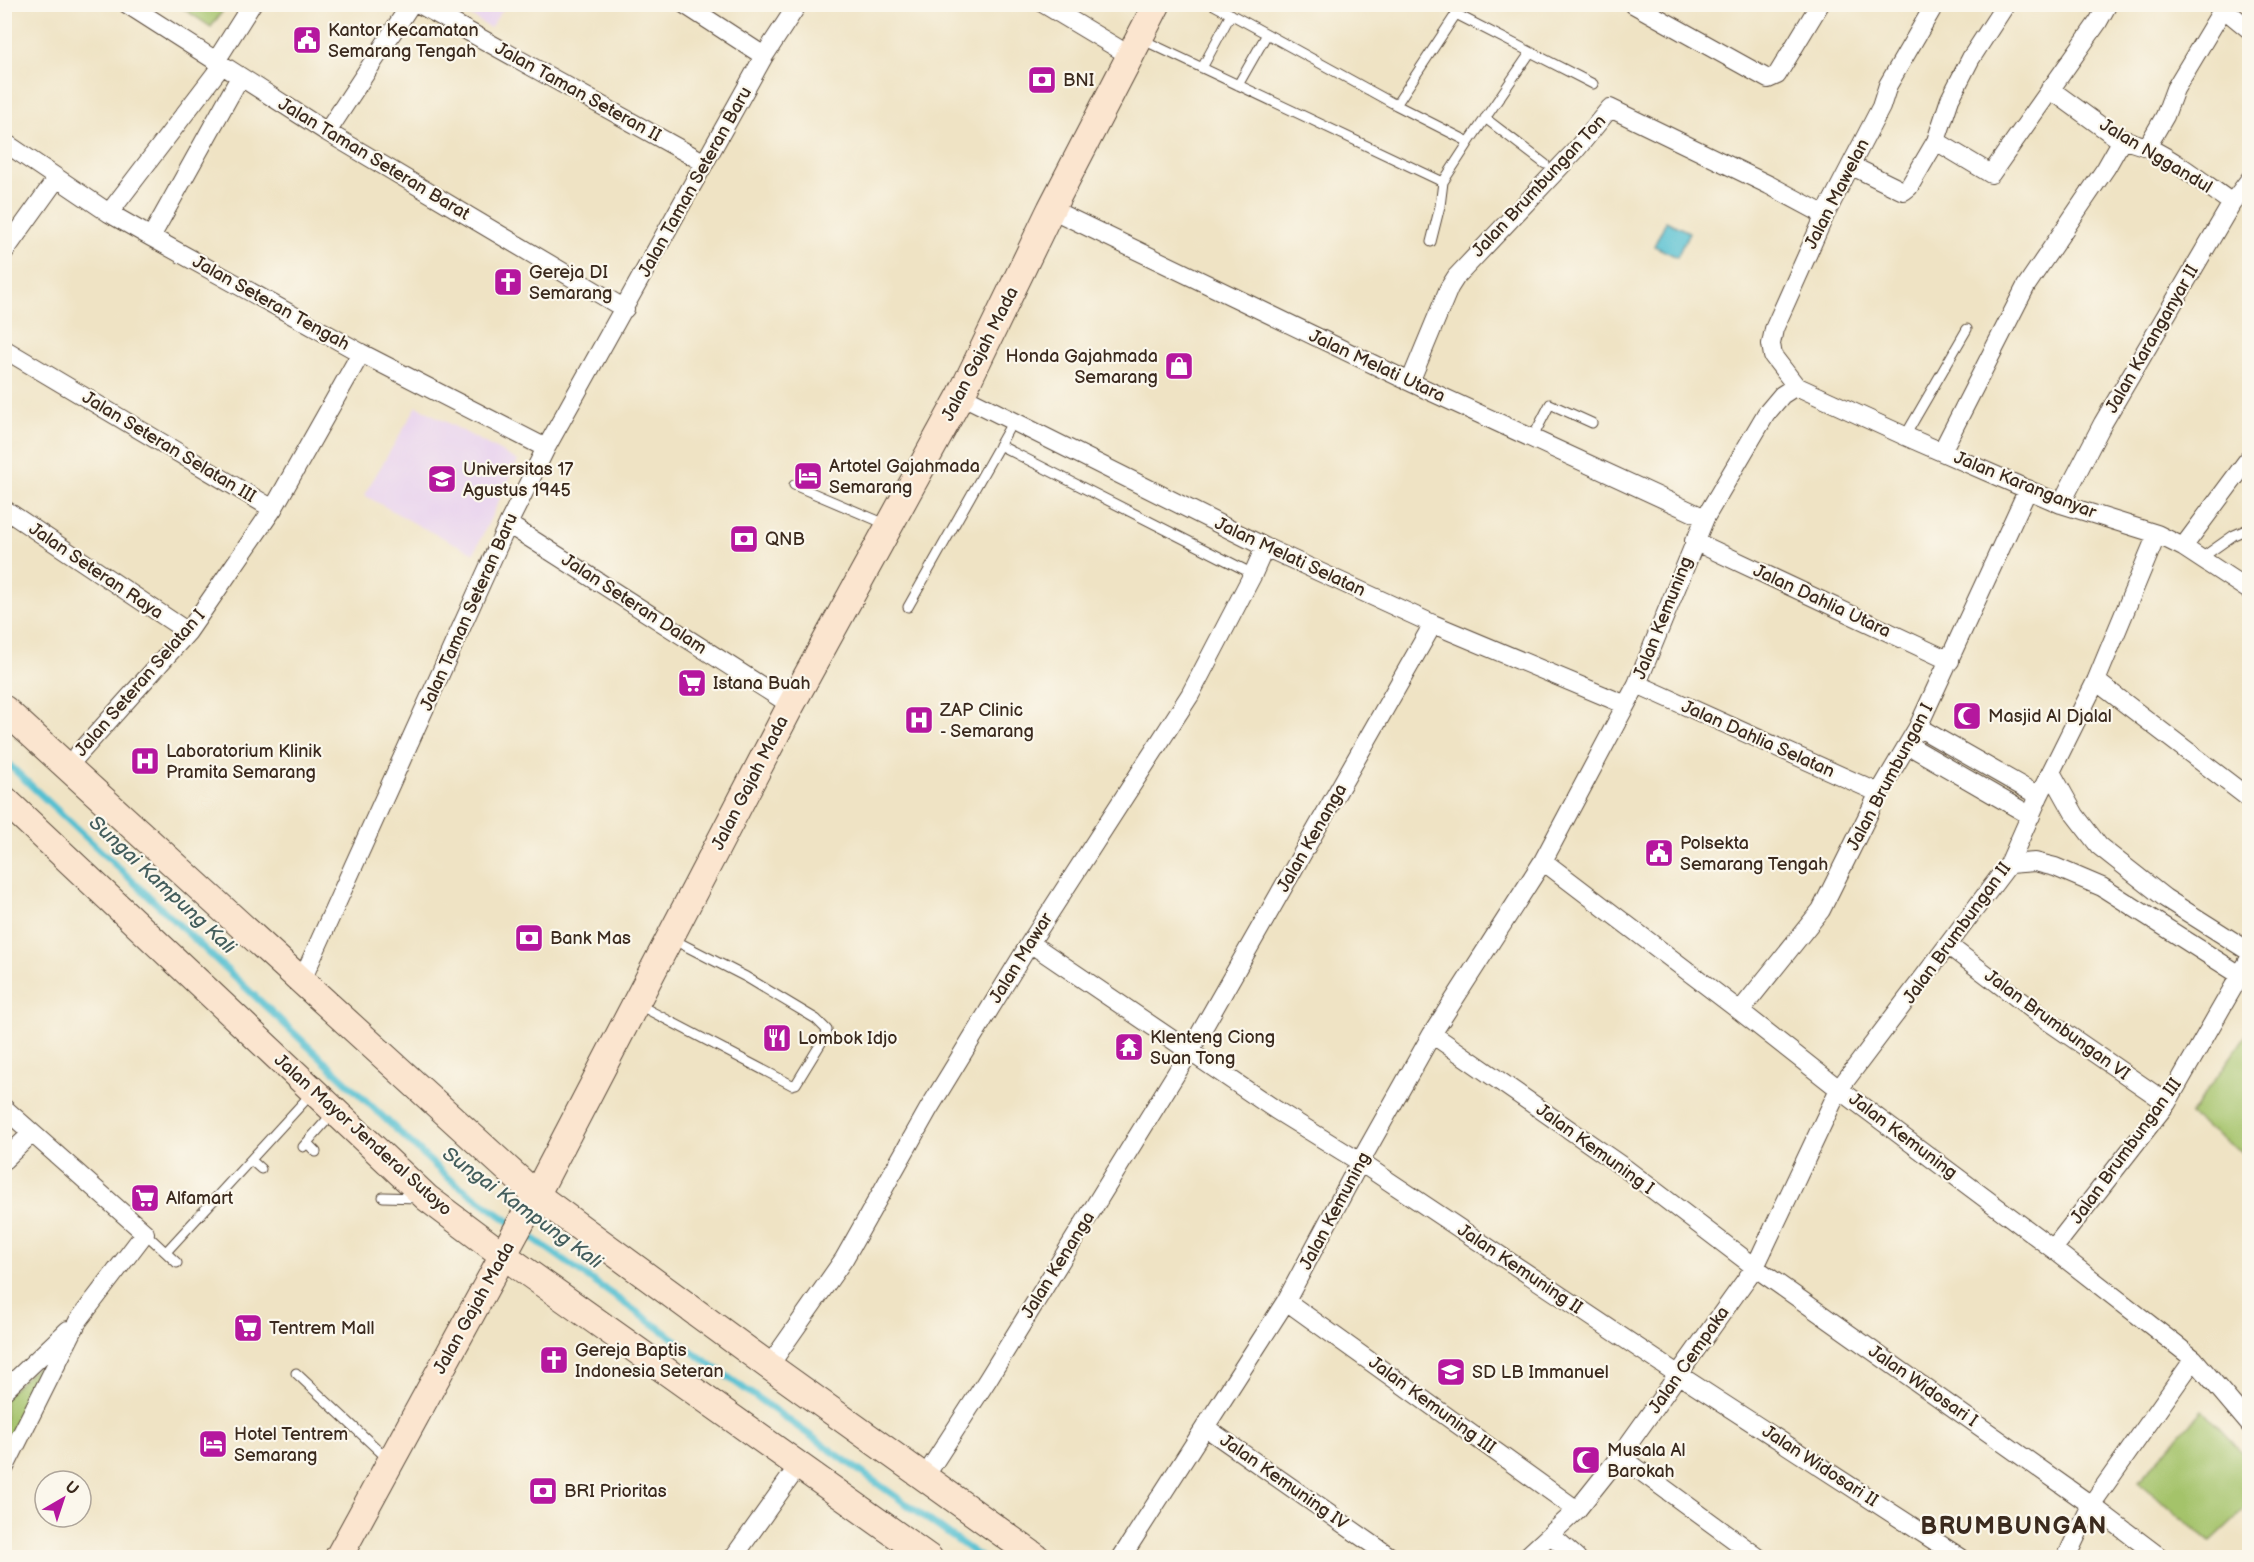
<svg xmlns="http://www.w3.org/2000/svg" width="2254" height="1562" viewBox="0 0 2254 1562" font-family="'Balsamiq Sans',sans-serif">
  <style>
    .built { fill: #e8d2ee }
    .green { fill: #a4c36b; stroke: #707644; stroke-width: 1.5 }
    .water { fill: #55c0d1; stroke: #487578; stroke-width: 1.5 }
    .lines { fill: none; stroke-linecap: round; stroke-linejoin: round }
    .stream { stroke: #55c0d1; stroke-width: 7 }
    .service-casing { stroke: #564637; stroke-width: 11 }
    .minor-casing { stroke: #564637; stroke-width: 20 }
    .secondary-casing { stroke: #564637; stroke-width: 29 }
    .service { stroke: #fff; stroke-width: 9 }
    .minor { stroke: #fff; stroke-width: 18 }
    .secondary { stroke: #fbe5cf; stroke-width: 27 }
    .labels { text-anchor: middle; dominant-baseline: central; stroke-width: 4.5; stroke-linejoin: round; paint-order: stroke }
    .poi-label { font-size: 18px; fill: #3b2a1e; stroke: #fbf7ec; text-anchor: start }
    .street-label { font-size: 18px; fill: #3b2a1e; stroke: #fbf7ec }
    .water-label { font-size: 20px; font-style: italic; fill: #445e5d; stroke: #fbf7ec }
    .district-label { font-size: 24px; font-weight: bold; letter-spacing: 1.5px; fill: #3b2a1e; stroke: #fbf7ec }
  </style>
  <rect width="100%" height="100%" fill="#fbf7ec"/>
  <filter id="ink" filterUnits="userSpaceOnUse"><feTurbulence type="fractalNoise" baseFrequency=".0167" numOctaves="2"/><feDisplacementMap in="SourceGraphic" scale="12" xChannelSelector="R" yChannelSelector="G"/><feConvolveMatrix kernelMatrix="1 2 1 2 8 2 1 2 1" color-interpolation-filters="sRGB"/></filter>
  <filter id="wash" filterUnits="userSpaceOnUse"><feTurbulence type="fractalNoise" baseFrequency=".008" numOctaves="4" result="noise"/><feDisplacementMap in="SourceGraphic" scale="24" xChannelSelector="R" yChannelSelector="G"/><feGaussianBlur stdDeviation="1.35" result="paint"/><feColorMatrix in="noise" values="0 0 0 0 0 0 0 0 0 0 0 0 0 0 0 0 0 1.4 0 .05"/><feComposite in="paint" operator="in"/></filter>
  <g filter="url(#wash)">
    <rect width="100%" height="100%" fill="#efe3c4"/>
    <path class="built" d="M 454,5 L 506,5 L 490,28 Z
      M 417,406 L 518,461 L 474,553 L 423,528 L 364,495 Z"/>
    <path class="green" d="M 178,5 L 227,5 L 211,27 Z
      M 2249,1031 L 2250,1158 L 2249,1158 L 2190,1115 Z
      M 59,1345 L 5,1459 L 5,1397 Z
      M 2202,1410 L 2249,1460 L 2249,1505 L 2210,1542 L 2138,1482 Z"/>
    <path class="water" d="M 1666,221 L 1689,232 L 1677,257 L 1654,246 Z"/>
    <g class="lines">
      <path class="stream" d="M 4,760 L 447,1177 L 514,1225
        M 523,1231 L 982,1558"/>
    </g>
  </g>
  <g filter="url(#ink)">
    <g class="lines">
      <g class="service-casing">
        <path id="service" d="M 1212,4 L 1267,34
          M 1141,39 L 1443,182
          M 1202,68 L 1231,14
          M 1238,85 L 1267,34 L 1396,105 L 1456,14 L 1593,84
          M 1396,105 L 1469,142 L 1530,53
          M 1485,118 L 1545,164
          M 1431,242 L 1440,206 L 1443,182 L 1469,142
          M 1905,436 L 1967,329
          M 1533,437 L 1550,404 L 1592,423
          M 999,445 L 1253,574
          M 794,485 L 888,525
          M 2200,559 L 2234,535 L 2250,528
          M 908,607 L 1013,421
          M 637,1004 L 792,1085 L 796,1084 L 826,1035 L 827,1030 L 816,1019 L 746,977 L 672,939
          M 307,1143 L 316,1152
          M 303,1147 L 333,1113
          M 251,1160 L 261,1169
          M 383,1197 L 419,1198
          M 145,1233 L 177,1263
          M 166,1252 L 312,1093
          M 296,1373 L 389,1460"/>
      </g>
      <g class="minor-casing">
        <path id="minor" d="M 127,4 L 327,132 L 625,309
          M 419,4 L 705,163
          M 684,4 L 764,56
          M 1044,4 L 1129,55
          M 1633,4 L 1768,79 L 1777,75 L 1820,4
          M 1935,4 L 1888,85 L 1881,107 L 1825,215 L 1774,329 L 1771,344 L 1773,356 L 1796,386 L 1905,436 L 2061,504 L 2157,534 L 2183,547 L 2250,591
          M 2223,8 L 2250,30
          M 216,61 L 252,4
          M 2050,89 L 2113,135 C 2124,141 2137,143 2149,148 C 2178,162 2205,184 2232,203
          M 327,132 L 411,4
          M 1936,141 L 1991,174 L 2098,22 L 2108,4
          M 4,142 L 109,213 L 151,237 L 361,353 L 546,448
          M 2147,147 L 2165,116 L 2175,89 L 2226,4
          M 1852,166 L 1901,190 L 1904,191 L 1909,187 L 1936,141 L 1950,99 L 1971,58 L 2006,4
          M 1051,209 L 1410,382 L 1705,518
          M 109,213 L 222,65
          M 151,237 L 240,77
          M 4,252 L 57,178
          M 4,349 L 273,509
          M 1410,382 L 1449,288 L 1456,277 L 1575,151 L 1610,108 L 1769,185 L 1825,215
          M 961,395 L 1265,547 L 1433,624 L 1626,705
          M 1942,451 L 2026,286 L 2106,168 L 2122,140
          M 2061,504 L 2103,423 L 2232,203 L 2250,179
          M 4,509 L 188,632
          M 508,524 L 791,705
          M 1694,541 L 1950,661
          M 2183,547 L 2250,457
          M 2096,681 L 2250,799
          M 1637,684 L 1879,793
          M 1918,727 L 2039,796
          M 1908,745 L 2031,816
          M 67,767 L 188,632 L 273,509 L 361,353
          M 2051,772 L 2075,815 L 2099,846 L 2165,898 L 2250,952
          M 1543,861 L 1740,1011 L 1839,1089 L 2053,1249 L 2194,1359 L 2250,1425
          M 2009,864 L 2035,862 L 2055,867 L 2102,887 L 2240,975
          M 1030,943 L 1276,1110 L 1360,1162 L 1679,1375 L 1961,1558
          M 1949,946 L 2045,1019 L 2167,1103
          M 302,980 L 508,524 L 546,448 L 764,56 L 798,4
          M 1740,1011 L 1821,910 L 1879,793 L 1918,727 L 2028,489
          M 1432,1034 L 1626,1169 L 1760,1271 L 2091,1505 L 2161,1558
          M 4,1108 L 145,1233 L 78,1321 L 4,1469
          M 4,1160 L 32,1133
          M 2053,1249 L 2167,1103 L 2250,958
          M 1286,1301 L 1577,1510
          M 769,1366 L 844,1259 L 928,1110 L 1030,943 L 1190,695 L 1253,574 L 1265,547
          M 4,1391 L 68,1330
          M 1205,1427 L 1392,1558
          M 1620,1456 L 1759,1558
          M 924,1478 L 988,1379 L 1190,1051 L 1433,624
          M 1551,1535 L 1577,1558
          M 733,1558 L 799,1465
          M 1121,1558 L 1286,1301 L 1360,1162 L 1432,1034 L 1543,861 L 1637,684 L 1705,518 L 1766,414 L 1782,395 L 1796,386
          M 1525,1558 L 1577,1510 L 1620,1456 L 1755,1267 L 1839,1089 L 2009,864 L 2039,796 L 2096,681 L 2157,534
          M 2066,1558 L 2091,1505 L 2194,1359"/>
      </g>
      <g class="secondary-casing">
        <path id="secondary" d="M 4,709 L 536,1195 L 769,1366 L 1037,1558
          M 4,799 L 427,1198 L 503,1255 L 929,1558
          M 338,1558 L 536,1195 L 791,705 L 961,395 L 1051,209 L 1157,4"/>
      </g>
      <use href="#service" class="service"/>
      <use href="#minor" class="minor"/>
      <use href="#secondary" class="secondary"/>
    </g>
  </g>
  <defs>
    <g id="civic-square" transform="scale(1.5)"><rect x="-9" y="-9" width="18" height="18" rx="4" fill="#b5179e" stroke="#fbf7ec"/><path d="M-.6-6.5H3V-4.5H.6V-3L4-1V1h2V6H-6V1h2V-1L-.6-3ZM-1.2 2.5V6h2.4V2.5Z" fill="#fff"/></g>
    <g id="bank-square" transform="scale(1.5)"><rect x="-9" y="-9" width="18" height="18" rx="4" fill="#b5179e" stroke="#fbf7ec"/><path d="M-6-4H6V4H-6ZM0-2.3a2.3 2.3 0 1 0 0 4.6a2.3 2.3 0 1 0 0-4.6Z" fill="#fff"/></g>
    <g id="church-square" transform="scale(1.5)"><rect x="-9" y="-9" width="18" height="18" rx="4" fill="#b5179e" stroke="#fbf7ec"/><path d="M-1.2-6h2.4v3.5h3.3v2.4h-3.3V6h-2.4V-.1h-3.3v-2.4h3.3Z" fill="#fff"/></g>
    <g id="shop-square" transform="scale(1.5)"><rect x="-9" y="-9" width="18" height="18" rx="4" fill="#b5179e" stroke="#fbf7ec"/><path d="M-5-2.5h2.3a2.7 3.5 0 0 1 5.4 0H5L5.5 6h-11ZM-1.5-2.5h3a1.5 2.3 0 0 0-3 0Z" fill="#fff"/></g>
    <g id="hotel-square" transform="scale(1.5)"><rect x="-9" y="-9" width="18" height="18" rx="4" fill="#b5179e" stroke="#fbf7ec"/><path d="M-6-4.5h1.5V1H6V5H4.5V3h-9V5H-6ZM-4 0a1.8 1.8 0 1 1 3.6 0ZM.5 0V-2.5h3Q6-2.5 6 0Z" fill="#fff"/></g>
    <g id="university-square" transform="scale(1.5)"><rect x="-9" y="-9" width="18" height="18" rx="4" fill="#b5179e" stroke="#fbf7ec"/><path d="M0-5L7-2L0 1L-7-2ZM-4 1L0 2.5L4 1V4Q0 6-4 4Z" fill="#fff"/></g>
    <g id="supermarket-square" transform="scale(1.5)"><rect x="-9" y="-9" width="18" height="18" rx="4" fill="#b5179e" stroke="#fbf7ec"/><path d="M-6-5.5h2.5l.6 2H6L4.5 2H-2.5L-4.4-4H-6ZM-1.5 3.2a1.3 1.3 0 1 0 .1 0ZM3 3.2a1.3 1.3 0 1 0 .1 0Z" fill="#fff"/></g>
    <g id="mosque-square" transform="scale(1.5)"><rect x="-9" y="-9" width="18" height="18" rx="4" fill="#b5179e" stroke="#fbf7ec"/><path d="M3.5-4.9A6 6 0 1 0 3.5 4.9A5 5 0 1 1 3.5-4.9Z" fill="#fff"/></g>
    <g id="hospital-square" transform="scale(1.5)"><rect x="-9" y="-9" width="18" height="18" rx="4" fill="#b5179e" stroke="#fbf7ec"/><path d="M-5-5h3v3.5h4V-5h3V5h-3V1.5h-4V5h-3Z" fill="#fff"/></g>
    <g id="restaurant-square" transform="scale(1.5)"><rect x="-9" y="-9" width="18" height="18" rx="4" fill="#b5179e" stroke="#fbf7ec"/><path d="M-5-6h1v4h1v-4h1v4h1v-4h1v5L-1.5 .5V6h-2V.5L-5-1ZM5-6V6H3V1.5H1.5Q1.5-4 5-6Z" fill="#fff"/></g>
    <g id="temple-square" transform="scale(1.5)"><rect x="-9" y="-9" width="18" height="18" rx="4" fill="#b5179e" stroke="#fbf7ec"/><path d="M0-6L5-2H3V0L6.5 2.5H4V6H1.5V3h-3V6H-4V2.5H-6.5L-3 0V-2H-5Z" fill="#fff"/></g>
    <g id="school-square" transform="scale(1.5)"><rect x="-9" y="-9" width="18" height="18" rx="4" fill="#b5179e" stroke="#fbf7ec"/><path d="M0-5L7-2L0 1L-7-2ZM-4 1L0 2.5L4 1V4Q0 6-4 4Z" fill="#fff"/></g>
  </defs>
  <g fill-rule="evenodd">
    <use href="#civic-square" x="307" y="40"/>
    <use href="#bank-square" x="1042" y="80"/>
    <use href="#church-square" x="508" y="282"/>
    <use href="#shop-square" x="1179" y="366"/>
    <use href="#hotel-square" x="808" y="476"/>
    <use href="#university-square" x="442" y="479"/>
    <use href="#bank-square" x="744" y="539"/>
    <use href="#supermarket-square" x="692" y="683"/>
    <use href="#mosque-square" x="1967" y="716"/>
    <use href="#hospital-square" x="919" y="720"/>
    <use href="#hospital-square" x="145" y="761"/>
    <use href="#civic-square" x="1659" y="853"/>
    <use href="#bank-square" x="529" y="938"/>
    <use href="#restaurant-square" x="777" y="1038"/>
    <use href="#temple-square" x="1129" y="1047"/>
    <use href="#supermarket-square" x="145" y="1198"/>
    <use href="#supermarket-square" x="248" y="1328"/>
    <use href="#church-square" x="554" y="1360"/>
    <use href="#school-square" x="1451" y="1372"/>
    <use href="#hotel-square" x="213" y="1444"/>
    <use href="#mosque-square" x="1586" y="1460"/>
    <use href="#bank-square" x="543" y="1491"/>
  </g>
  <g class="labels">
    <g class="poi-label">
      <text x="328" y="30">Kantor Kecamatan<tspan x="328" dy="21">Semarang Tengah</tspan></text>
      <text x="1063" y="80">BNI</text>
      <text x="529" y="272">Gereja DI<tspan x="529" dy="21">Semarang</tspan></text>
      <text x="1158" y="356" text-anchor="end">Honda Gajahmada<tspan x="1158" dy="21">Semarang</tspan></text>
      <text x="829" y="466">Artotel Gajahmada<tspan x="829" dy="21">Semarang</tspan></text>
      <text x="463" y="469">Universitas 17<tspan x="463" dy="21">Agustus 1945</tspan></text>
      <text x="765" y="539">QNB</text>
      <text x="713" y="683">Istana Buah</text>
      <text x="940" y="710">ZAP Clinic<tspan x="940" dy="21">- Semarang</tspan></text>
      <text x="1988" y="716">Masjid Al Djalal</text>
      <text x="166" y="751">Laboratorium Klinik<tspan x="166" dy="21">Pramita Semarang</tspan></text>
      <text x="1680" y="843">Polsekta<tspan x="1680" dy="21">Semarang Tengah</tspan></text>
      <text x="550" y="938">Bank Mas</text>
      <text x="1150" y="1037">Klenteng Ciong<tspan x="1150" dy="21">Suan Tong</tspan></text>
      <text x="798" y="1038">Lombok Idjo</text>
      <text x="166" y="1198">Alfamart</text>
      <text x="269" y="1328">Tentrem Mall</text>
      <text x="575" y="1350">Gereja Baptis<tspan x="575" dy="21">Indonesia Seteran</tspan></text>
      <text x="1472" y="1372">SD LB Immanuel</text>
      <text x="234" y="1434">Hotel Tentrem<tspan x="234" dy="21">Semarang</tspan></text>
      <text x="1607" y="1450">Musala Al<tspan x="1607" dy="21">Barokah</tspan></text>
      <text x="564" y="1491">BRI Prioritas</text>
    </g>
    <g class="street-label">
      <text transform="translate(578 92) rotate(29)">Jalan Taman Seteran II</text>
      <text transform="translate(2156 156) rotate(31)">Jalan Nggandul</text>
      <text transform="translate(374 159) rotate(31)">Jalan Taman Seteran Barat</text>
      <text transform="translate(695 182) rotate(-61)">Jalan Taman Seteran Baru</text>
      <text transform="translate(1539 186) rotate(-47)">Jalan Brumbungan Ton</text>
      <text transform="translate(1837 194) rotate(-63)">Jalan Mawelan</text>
      <text transform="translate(271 303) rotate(29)">Jalan Seteran Tengah</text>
      <text transform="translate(2152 339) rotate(-60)">Jalan Karanganyar II</text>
      <text transform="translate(980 354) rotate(-63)">Jalan Gajah Mada</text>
      <text transform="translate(1377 366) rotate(25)">Jalan Melati Utara</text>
      <text transform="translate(169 447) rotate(31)">Jalan Seteran Selatan III</text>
      <text transform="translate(2025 485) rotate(22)">Jalan Karanganyar</text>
      <text transform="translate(1290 557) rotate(25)">Jalan Melati Selatan</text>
      <text transform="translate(96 571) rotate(34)">Jalan Seteran Raya</text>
      <text transform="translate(1822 601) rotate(25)">Jalan Dahlia Utara</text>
      <text transform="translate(634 604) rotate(33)">Jalan Seteran Dalam</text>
      <text transform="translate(469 612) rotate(-66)">Jalan Taman Seteran Baru</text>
      <text transform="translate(1663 618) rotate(-68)">Jalan Kemuning</text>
      <text transform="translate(140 683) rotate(-49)">Jalan Seteran Selatan I</text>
      <text transform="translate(1758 739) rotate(24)">Jalan Dahlia Selatan</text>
      <text transform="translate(1890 777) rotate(-62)">Jalan Brumbungan I</text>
      <text transform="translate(750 783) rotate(-63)">Jalan Gajah Mada</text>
      <text transform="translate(1312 838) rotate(-60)">Jalan Kenanga</text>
      <text transform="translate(1957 933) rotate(-54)">Jalan Brumbungan II</text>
      <text transform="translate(1021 958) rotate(-58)">Jalan Mawar</text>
      <text transform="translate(2057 1025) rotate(36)">Jalan Brumbungan VI</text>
      <text transform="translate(363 1135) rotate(42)">Jalan Mayor Jenderal Sutoyo</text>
      <text transform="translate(1903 1136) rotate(37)">Jalan Kemuning</text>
      <text transform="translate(1595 1149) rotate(36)">Jalan Kemuning I</text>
      <text transform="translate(2126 1151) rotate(-54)">Jalan Brumbungan III</text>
      <text transform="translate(1335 1211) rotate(-62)">Jalan Kemuning</text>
      <text transform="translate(1058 1265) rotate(-58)">Jalan Kenanga</text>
      <text transform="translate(1520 1269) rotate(34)">Jalan Kemuning II</text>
      <text transform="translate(474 1308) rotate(-61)">Jalan Gajah Mada</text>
      <text transform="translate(1689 1360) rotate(-55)">Jalan Cempaka</text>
      <text transform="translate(1923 1386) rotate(35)">Jalan Widosari I</text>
      <text transform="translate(1432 1405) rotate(36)">Jalan Kemuning III</text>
      <text transform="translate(1820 1466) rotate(33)">Jalan Widosari II</text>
      <text transform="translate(1284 1482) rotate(35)">Jalan Kemuning IV</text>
    </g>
    <g class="water-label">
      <text transform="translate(162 885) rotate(43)">Sungai Kampung Kali</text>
      <text transform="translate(522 1208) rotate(36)">Sungai Kampung Kali</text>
    </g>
    <g class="district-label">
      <text x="2014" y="1526">BRUMBUNGAN</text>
    </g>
  </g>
  <rect width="2254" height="1562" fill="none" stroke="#fbf7ec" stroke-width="24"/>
  <g transform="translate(63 1499) rotate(39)"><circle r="28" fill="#fbf7ec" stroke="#aea59a" stroke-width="1.5"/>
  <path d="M0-4.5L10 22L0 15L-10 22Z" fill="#b5179e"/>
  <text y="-9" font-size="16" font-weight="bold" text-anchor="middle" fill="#3b2a1e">U</text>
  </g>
</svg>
